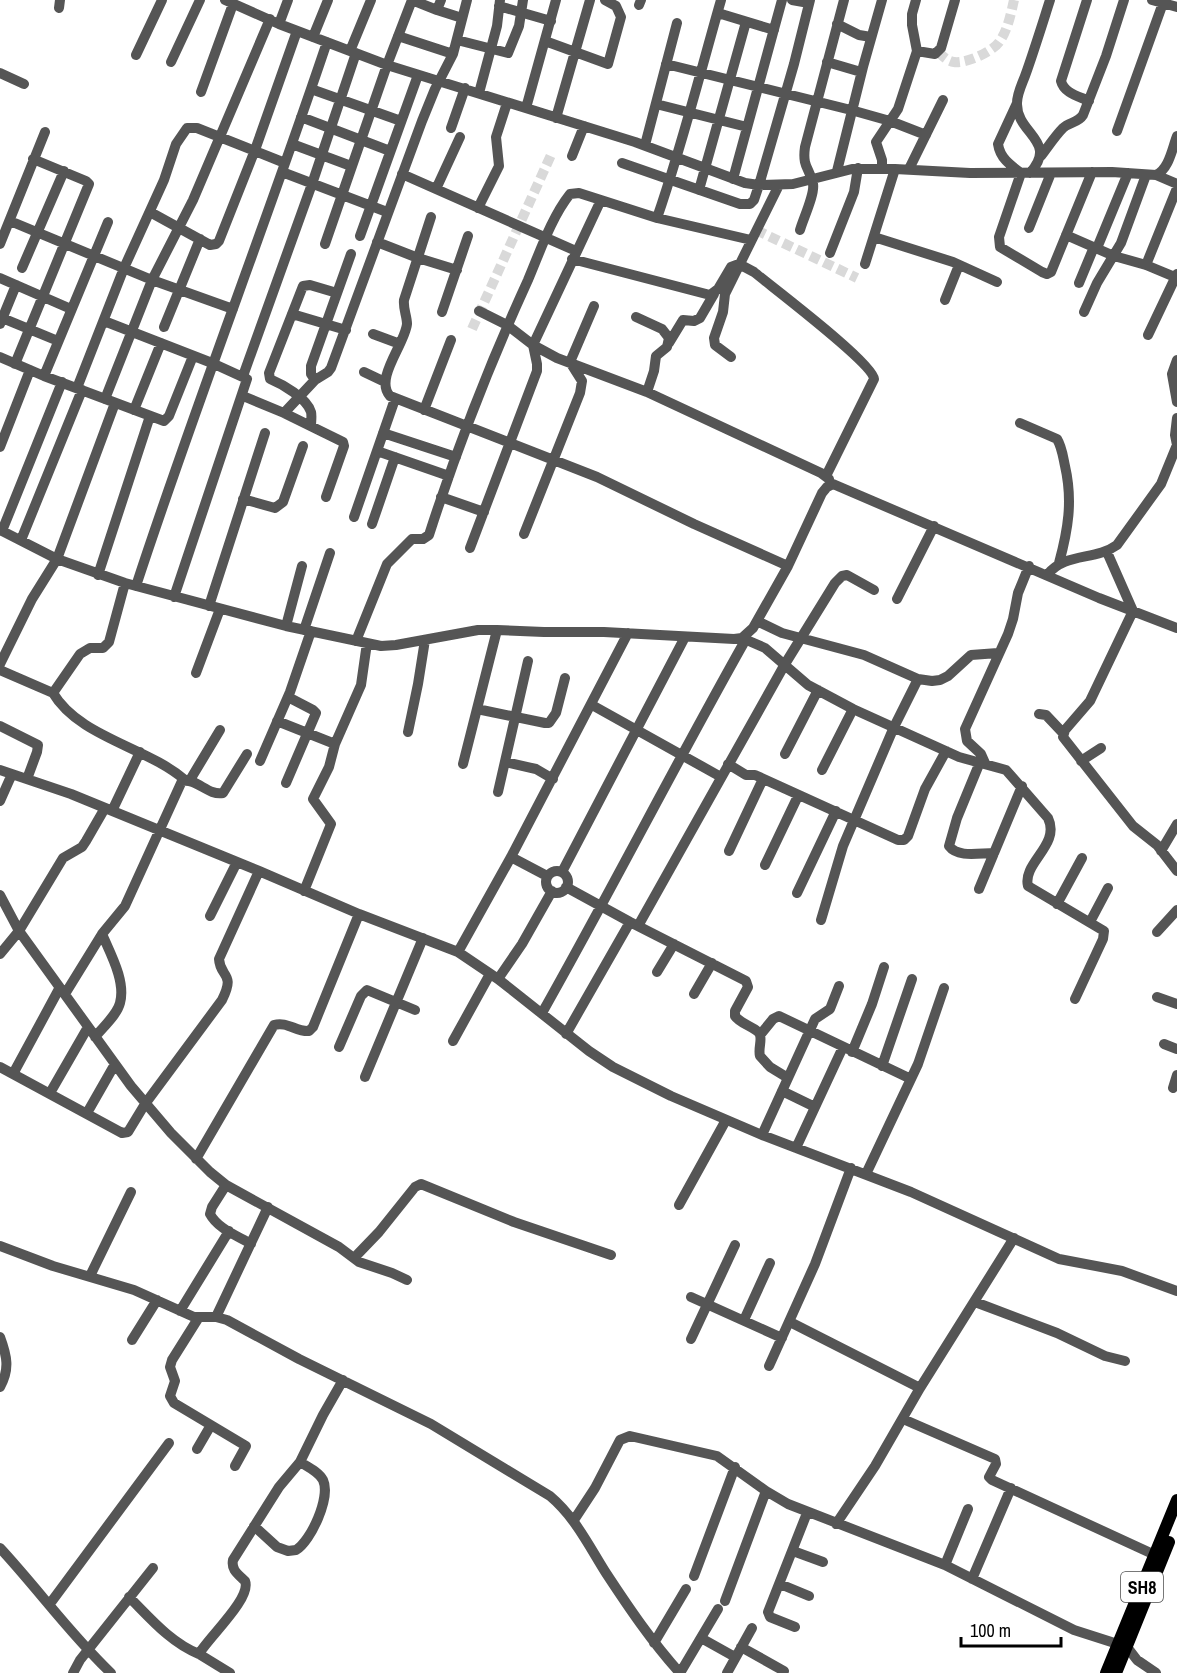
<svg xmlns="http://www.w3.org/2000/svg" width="1177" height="1673" viewBox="0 0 1177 1673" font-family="'Archivo Narrow',sans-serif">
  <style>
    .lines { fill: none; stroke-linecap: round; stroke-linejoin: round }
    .minor-tunnel { stroke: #d9d9d9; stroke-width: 10; stroke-dasharray: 10 5; stroke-linecap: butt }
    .minor { stroke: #555; stroke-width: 10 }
    .major { stroke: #000; stroke-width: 12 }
    .labels { text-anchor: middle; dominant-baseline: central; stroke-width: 5; stroke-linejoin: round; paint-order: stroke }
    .shield { fill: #fff; stroke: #4c4c4c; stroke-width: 1.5 }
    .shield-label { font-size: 18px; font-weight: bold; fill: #000 }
  </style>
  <rect width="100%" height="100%" fill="#fff"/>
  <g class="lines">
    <path class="minor-tunnel" d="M 938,52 C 943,56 947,61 954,62 C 966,64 994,51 1000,41 C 1008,29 1011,13 1014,0
      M 756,230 L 857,278
      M 472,329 L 551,155"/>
    <path class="minor" d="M 225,0 L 279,24 L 387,65 L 635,142 L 745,183 L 759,185 L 793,184 L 852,169 L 895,169 L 970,173 L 1112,172 L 1156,175 C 1169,169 1172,149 1177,136
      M 441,0 L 437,10 L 462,18
      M 792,0 L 809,3
      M 1087,0 L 1061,81 C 1064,93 1078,96 1089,101
      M 1152,0 L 1177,7
      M 639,5 L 641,0
      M 499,6 L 551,21
      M 59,8 L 60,0
      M 718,13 L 774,30
      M 279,24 L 288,0
      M 837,24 L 859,35 L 871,37
      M 398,36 L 453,54
      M 313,37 L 328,0
      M 457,40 L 508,53 L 519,26 L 523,0
      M 545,41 L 608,64 L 621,17 L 616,6 L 605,0
      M 350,51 L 371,0
      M 917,51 L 935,54 L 941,48 L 955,0
      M 136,55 L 162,0
      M 171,62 L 200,0
      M 827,62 L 861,72
      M 666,64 L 851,110 L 890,121 L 926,135
      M 0,73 L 24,84
      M 311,89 L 401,121
      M 201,92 L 233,4
      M 479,93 L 497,26 L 500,0
      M 1017,103 L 998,144 C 1000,158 1010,165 1021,173 L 999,237 L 1000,247 L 1042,272 L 1047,274 L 1051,272 L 1092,172
      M 656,104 L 747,127
      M 526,108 L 556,0
      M 301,117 L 390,151
      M 556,118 L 590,0
      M 451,128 L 465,88
      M 1117,131 L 1163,3
      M 292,144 L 351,166
      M 645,145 L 677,23
      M 572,156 L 584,126
      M 1041,156 C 1048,147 1055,136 1063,128 C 1069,122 1078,123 1083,115 L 1106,56 L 1124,0
      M 622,163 L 740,204 L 750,204 L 754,200 L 759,185 L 794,64 L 810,0
      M 882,169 L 882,160 L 876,142 L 898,109 L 917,51 L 912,25 L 912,14 L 916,0
      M 909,169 L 943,100
      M 837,171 L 863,67 L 882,0
      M 282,172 L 387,212
      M 1030,173 C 1059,141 1016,134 1017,103 C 1017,94 1022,84 1025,76 C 1034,51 1042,25 1050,0
      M 402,174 L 576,251
      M 1156,175 L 1177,184
      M 733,179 L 782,0
      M 436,189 L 460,137
      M 699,190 L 746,22
      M 478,208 L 499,166 L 496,137 L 507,103
      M 150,212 L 210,245 L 216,244 L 219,241 L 255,150 L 297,31
      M 431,217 L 404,300 C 403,309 407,316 407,324 C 405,344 374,379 390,396 L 597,477 L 694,524 L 788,566
      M 657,218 C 682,146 700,73 721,0
      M 10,221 L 152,280 L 233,309
      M 1029,228 L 1051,173
      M 800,230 C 803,219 815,194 813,184 C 810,168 802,168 805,147 L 844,0
      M 1066,235 L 1114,256 L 1146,265 L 1177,278
      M 360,236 L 418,75
      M 874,237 L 953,262 L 997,282
      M 377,242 L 418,258 L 457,270
      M 0,244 L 45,132
      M 325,244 L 387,65 L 412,0 L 437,10
      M 1097,248 L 1128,173
      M 830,253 L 854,192 L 858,168
      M 572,259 L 710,295 L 718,289 L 731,267 L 739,264 L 754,272 C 772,287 873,363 874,379 L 826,476
      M 865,264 L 895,169
      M 1146,265 L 1177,188
      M 22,268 L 64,171
      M 0,278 L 71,309
      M 1079,283 L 1094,247
      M 945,300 L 959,265
      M 479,311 L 507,325 L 533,345 L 557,358 L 647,392 L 821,473 L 829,479
      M 442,312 L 468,236
      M 1084,312 L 1097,283 L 1121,243 L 1146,175
      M 292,314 L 346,330
      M 0,317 L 58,341
      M 636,317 L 662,329 L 669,338 L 667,347 L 656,356 L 654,371 L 647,392
      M 104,321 L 212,363 L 247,379 L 174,597
      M 0,324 L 16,285
      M 164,327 L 200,239
      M 373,334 L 400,344
      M 1148,335 L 1177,274
      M 669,343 L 683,320 L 694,321 L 700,318 L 714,294
      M 0,357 L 44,376 L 164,421 L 169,416 L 193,356
      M 731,357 L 715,345 L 714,338 L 723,312 L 725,294 L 779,185
      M 1177,360 L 1172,374 L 1177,402
      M 15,364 L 89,184 L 86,181 L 33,159
      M 364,372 L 385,382
      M 44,376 L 108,222
      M 243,376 L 312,184 L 356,53
      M 315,380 L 311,374 L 311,366 L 351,254
      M 77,388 L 124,268 L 164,180 L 176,144 L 187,128 L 197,128 L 285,163
      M 243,396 L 284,413 L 343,442 L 344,446 L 326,497
      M 105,399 L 152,280 L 193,200 L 270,19
      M 134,410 L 161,343
      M 424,410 L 451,340
      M 284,413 L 315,380 L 328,372 L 331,368 L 422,121 L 435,89 L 453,54 L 467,0
      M 1020,423 L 1057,439 C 1062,447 1063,457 1065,466 C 1073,501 1068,530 1059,563
      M 311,426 C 311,422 312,416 311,412 C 307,398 282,384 270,379 L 269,373 L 303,286 L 310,285 L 337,293
      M 383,433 L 456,457
      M 1177,445 L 1175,435 L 1177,418
      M 0,447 L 30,370
      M 377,451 L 449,476
      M 441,497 L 484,512
      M 243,499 L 275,508 L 283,502 L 303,446
      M 354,517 L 395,399
      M 372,524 L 395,457
      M 0,530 L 57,559 L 125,583 L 286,626 L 381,646 L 396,645 L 478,630 L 497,630 L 544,632 L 604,632 L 734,639 L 742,638 L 753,628 L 788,566 L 822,493 L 827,487 L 833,484 L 1099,598 L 1177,628
      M 2,531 L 62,382
      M 524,534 L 580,393 L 582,381 L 570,362 L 594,306
      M 21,540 L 82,390
      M 470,548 L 537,371 L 537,364 L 533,345 L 601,200
      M 1107,552 L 1133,611 L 1090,701 L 1065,730 L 1063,737 L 1133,826 L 1157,845 L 1177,871
      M 98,575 L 150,416
      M 1047,575 C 1065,552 1095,561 1117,545 L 1161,484 L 1177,445
      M 136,586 C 196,403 266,224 327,42
      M 897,599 L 934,526
      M 209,606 L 265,433
      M 757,621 L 782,633 L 864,655 L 918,679 L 932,681 L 940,680 L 948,676 L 971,655 L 998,653
      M 286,626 L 302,566
      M 304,630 L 330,553
      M 742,638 L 765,648 L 808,685 L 853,709 L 959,757 L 1006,770 L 1048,818 C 1061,845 1022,863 1028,886 L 1104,931 L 1103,939 L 1075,999
      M 356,641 L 387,564 L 412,539 L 423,539 L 429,535 C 457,448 490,363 528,280 C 540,252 551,218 570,194 L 579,193 L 657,218 L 751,240
      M 0,664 L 32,599 L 57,559 L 115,403
      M 0,670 L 53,693 L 80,654 L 90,648 L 103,648 L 109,642 L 125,583
      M 196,673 L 220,609
      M 53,693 C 79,737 147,747 185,780
      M 592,705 L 721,777
      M 477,709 L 545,723 L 549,723 L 556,713 L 565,678
      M 1039,714 L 1046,715 L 1063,733
      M 277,721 L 335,744
      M 0,726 L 38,745 L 37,752 L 27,779
      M 408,732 L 418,684 L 425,640
      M 785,754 L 818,690
      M 260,761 L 290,692 L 311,631
      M 1081,761 L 1101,748
      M 505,762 L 536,769 L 553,779
      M 980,762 L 957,818 L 949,846 C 958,858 979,853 994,853
      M 985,763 L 981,754 L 967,741 L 965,729 L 1008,634 L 1013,619 L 1018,593 L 1029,566
      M 463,764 L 497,630
      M 728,764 L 746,775 L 755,775 L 898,840 L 904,840 L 908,836 L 925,789 L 946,751
      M 0,770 L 71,794 L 259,871 L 359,914 L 458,952 L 498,979 L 589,1051 L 613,1067 L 671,1096 L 762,1135 L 911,1192 L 1059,1259 L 1122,1271 L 1177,1291
      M 822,770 L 853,709
      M 190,780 L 220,730
      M 286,783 L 316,713 L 313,710 L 288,697
      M 498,792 L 528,661
      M 0,801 L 12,774
      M 112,811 L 140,752
      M 729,851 L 763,779
      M 1161,851 L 1177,824
      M 511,857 L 547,876
      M 765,865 L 798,796
      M546 882a11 11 0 1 1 22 0a11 11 0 1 1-22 0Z
      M 562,872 L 685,637
      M 566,887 L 630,922 L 746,981 L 748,987 L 735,1011 L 735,1016 C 740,1024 758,1028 760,1035 C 762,1041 758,1049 760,1056 L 770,1067 L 788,1078
      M 979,889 L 1022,786
      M 304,891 L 331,824 L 313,799 L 329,767 L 335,744 L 361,685 L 367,643
      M 797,893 L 836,811
      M 0,895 L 19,931 L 131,1086 L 171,1133 L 210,1172 L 226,1185 L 339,1247 L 359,1262 L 392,1273 L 407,1280
      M 1057,904 L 1082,858
      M 210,916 L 237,862
      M 821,920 L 843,846 L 894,727 L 918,679
      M 1090,922 L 1108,888
      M 638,926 L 785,664 L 835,583 L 842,576 L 847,575 L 874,590
      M 1157,932 L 1177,910
      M 458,952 L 511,857 L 628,633
      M 0,954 L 19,931 L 63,858 L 82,847 L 86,841 L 105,808
      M 657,972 L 674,944
      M 498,979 L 522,944 L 552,891
      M 65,994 L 102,934 L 125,906 L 182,781 C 197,778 208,796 223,793 L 247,754
      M 694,994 L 712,963
      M 1157,997 L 1177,1004
      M 542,1013 C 612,889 676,763 746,639
      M 566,1034 L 630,922
      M 760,1035 L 773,1019 L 779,1016 L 911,1079
      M 95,1037 C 103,1027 117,1015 120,1003 C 126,981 110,953 102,934
      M 453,1041 L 490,974
      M 1164,1044 L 1177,1049
      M 339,1047 L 361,996 L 367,990 L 415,1010
      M 852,1052 L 872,1004 L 884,967
      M 882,1066 L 912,979
      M 0,1067 L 122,1133 L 128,1132 L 145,1104 L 222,1000 C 236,972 220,978 219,959 L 259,871
      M 13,1074 L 59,989
      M 365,1077 L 423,938
      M 1173,1088 L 1177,1075
      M 782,1091 L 815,1107
      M 50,1093 L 88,1027
      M 87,1113 L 115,1064
      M 762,1135 L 815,1019 L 830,1009 L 839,986
      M 796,1148 L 843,1047
      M 196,1159 L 274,1025 C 287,1021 296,1032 309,1031 L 313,1027 L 359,914
      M 866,1174 L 918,1064 L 944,988
      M 226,1185 L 212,1207 L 210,1214 C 218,1229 238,1236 251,1244
      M 679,1205 L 726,1120
      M 0,1246 L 53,1266 L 134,1290 L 194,1317 L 216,1317 L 227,1320 L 299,1359 L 431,1424 L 550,1496 C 575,1517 589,1546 606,1573 C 629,1608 652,1642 680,1673 L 718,1609
      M 354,1258 L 379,1232 L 415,1187 L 421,1184 L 514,1222 L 611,1255
      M 90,1276 L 131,1192
      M 691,1297 L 782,1338
      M 975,1302 L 1057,1333 L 1105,1356 L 1125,1361
      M 180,1311 L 229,1231
      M 199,1317 L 172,1360 L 170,1367 L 175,1381 L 170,1396 L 174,1403 L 246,1446 L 235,1466
      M 216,1317 L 268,1207
      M 744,1320 L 770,1263
      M 790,1322 L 920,1388
      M 0,1337 C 7,1356 10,1369 0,1387
      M 691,1339 L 735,1245
      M 132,1340 L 157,1300
      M 769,1366 L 815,1264 L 851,1168
      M 903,1419 L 995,1459 L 996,1464 L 989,1477 L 992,1480 L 1155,1555
      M 197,1449 L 211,1425
      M 574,1520 L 595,1488 L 620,1440 L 630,1436 L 717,1456 L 766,1491 L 788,1504 L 945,1565 L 1074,1630 L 1127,1647 L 1137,1660 L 1156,1673
      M 836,1524 L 875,1466 L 920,1388 L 1014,1238
      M 254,1526 L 277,1547 L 288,1551 L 296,1550 C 311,1541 331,1497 323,1480 C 319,1472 308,1467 300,1462
      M 0,1548 C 38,1589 71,1635 111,1673
      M 793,1551 L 823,1562
      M 945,1565 L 968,1509
      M 694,1576 L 735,1467
      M 972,1579 L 1011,1488
      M 780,1584 L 809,1596
      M 129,1597 C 150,1618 171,1643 199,1654 C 208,1638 252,1598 245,1581 C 238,1574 231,1570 233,1560 L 279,1487 L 300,1462 L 323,1415 L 343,1380
      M 725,1601 L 766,1491
      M 49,1605 L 169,1443
      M 795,1627 L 770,1617 L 768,1612 L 807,1513
      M 701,1638 L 735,1657
      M 654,1643 L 686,1589
      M 741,1647 L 784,1671
      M 199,1654 L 230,1673
      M 73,1673 L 80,1660 L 153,1568
      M 727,1673 L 752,1628"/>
    <path class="major" d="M 1106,1673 L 1177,1500
      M 1116,1673 L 1169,1542"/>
  </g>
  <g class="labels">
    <rect class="shield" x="1121" y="1572" width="42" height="30" rx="4.5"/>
    <g class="shield-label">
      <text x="1142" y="1587">SH8</text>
    </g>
  </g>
  <path d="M961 1637v9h100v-9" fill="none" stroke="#000000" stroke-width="3"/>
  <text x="970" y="1637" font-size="18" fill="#000000" stroke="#ffffff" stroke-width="4.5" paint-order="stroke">100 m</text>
</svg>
